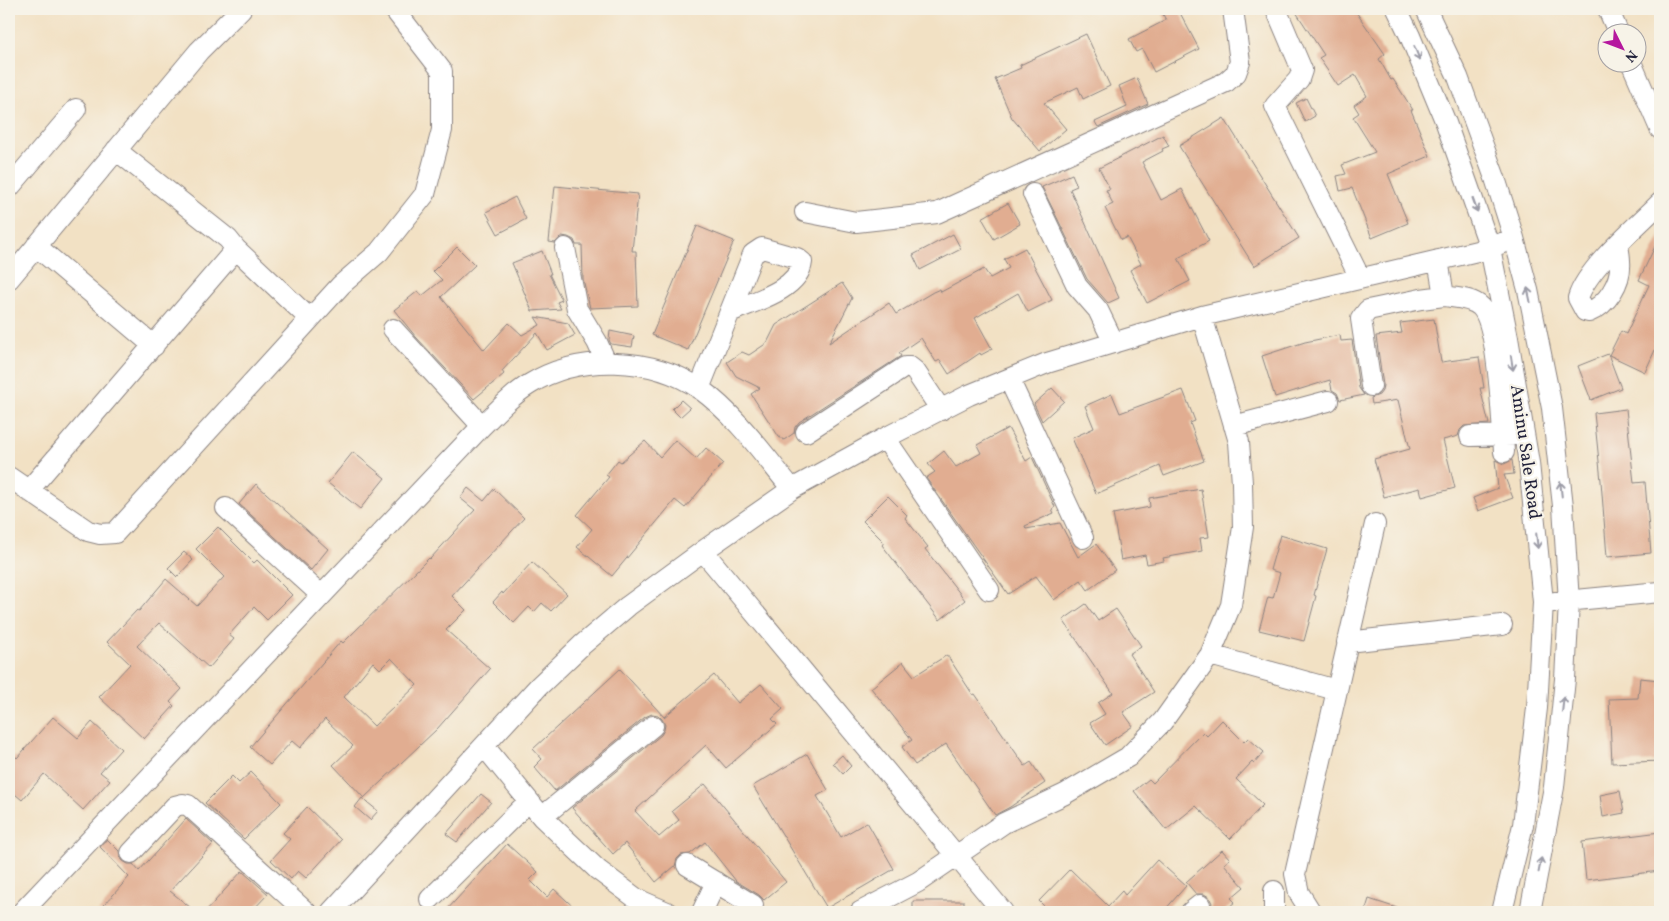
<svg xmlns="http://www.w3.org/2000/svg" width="1669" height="921" viewBox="0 0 1669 921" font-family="Vollkorn,serif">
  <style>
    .building { fill: #e1ad91; fill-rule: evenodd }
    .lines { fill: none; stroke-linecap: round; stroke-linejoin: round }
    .minor-casing { stroke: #8a8280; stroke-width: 22 }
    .minor { stroke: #fff; stroke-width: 20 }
    .oneway { stroke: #9c9ca7 }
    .labels { text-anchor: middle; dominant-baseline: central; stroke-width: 4.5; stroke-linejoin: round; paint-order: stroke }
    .street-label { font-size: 18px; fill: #22223b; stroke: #f7f3e8 }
  </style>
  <rect width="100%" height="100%" fill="#f7f3e8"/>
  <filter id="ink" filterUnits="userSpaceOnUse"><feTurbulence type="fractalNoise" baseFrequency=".02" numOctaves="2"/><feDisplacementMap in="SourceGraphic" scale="10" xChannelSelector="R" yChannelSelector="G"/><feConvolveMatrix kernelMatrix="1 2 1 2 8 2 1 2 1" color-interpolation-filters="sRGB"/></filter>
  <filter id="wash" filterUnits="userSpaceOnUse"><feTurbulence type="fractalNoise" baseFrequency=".0096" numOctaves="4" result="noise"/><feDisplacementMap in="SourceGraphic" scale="20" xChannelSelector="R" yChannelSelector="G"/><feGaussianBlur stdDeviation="1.12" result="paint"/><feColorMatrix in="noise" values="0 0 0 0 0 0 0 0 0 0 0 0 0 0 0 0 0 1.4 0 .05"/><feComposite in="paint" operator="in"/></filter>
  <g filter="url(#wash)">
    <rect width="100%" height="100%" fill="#f2e1c4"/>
    <g id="blocks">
      <path class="building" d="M 1160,9 L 1178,9 L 1199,49 L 1154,72 L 1142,49 L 1136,52 L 1129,39 L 1166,20 Z
        M 1294,9 L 1354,9 L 1385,54 L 1379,59 L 1391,80 L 1393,79 L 1413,110 L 1411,110 L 1430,156 L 1388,174 L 1408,223 L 1372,238 L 1352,188 L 1340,191 L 1337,176 L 1346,174 L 1342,165 L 1375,152 L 1353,117 L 1359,113 L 1354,105 L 1367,96 L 1355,75 L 1338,86 L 1319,58 L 1324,55 Z
        M 1086,34 L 1110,86 L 1083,99 L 1078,87 L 1044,103 L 1066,129 L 1040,151 L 1012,118 L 995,79 L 1021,68 L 1020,65 Z
        M 1137,78 L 1148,104 L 1098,127 L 1095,122 L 1127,107 L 1119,86 Z
        M 1306,98 L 1315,116 L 1305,122 L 1296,103 Z
        M 1224,118 L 1299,238 L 1254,266 L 1179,146 Z
        M 1163,135 L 1169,146 L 1162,149 L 1163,151 L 1142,162 L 1161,200 L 1182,189 L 1209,241 L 1178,258 L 1190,281 L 1147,303 L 1130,270 L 1141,264 L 1127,237 L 1121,240 L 1105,208 L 1113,204 L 1106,190 L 1110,189 L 1099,168 Z
        M 1072,174 L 1077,186 L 1070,189 L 1119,298 L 1108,303 L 1087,279 L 1042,187 Z
        M 555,186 L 638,194 L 632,251 L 636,251 L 638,306 L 590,308 L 583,279 L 582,245 L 576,245 L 574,240 L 568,237 L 562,236 L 555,243 L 549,242 Z
        M 515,197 L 526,219 L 498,234 L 486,212 Z
        M 1008,203 L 1020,224 L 994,239 L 982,218 Z
        M 697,226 L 734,241 L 688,350 L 652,335 Z
        M 953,234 L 961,249 L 920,270 L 913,255 Z
        M 1660,236 L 1660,339 L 1645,372 L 1609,355 L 1621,331 L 1626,334 L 1649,285 L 1639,280 Z
        M 457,247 L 475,265 L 441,297 L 484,350 L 509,323 L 522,335 L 540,325 L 535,317 L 568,323 L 575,335 L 547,350 L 537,333 L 502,371 L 504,374 L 474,399 L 416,337 L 394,310 L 418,291 L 422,296 L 442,280 L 433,271 Z
        M 1025,248 L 1052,300 L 1028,312 L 1018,293 L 975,318 L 992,349 L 981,355 L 980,353 L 949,374 L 940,360 L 936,362 L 921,338 L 899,353 L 901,356 L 799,422 L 795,427 L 794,433 L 784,440 L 779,437 L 751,394 L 760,388 L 736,376 L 727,362 L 742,352 L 749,355 L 767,343 L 776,325 L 842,283 L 852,298 L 829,343 L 889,303 L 896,314 L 933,292 L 940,289 L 941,292 L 984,269 L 990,278 L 1009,268 L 1004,259 Z
        M 542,251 L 551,274 L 549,274 L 562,300 L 557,302 L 561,309 L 532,311 L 512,263 Z
        M 1434,319 L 1441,362 L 1479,357 L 1484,388 L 1480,388 L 1489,424 L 1464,426 L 1460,430 L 1458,436 L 1443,440 L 1455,488 L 1422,497 L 1420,488 L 1384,497 L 1374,459 L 1410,449 L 1398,400 L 1372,404 L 1371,398 L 1379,395 L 1382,391 L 1383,385 L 1376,336 L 1402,333 L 1400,323 Z
        M 610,331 L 634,336 L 632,347 L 611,344 L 609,340 Z
        M 1340,335 L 1341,341 L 1352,340 L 1359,388 L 1364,395 L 1340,400 L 1337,393 L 1332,390 L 1330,380 L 1275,397 L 1262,356 L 1305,342 Z
        M 1608,354 L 1621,388 L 1591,400 L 1578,366 Z
        M 1052,388 L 1064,401 L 1042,421 L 1034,404 Z
        M 1183,390 L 1195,421 L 1190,423 L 1204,461 L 1164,476 L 1160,466 L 1096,494 L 1072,438 L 1094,428 L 1085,406 L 1112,394 L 1120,413 Z
        M 681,400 L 690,408 L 680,417 L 672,409 Z
        M 1626,409 L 1634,483 L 1645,482 L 1651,553 L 1607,557 L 1601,481 L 1594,413 Z
        M 1008,428 L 1026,461 L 1032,457 L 1055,507 L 1052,509 L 1054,513 L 1025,526 L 1026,529 L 1060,523 L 1078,557 L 1096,544 L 1115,570 L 1088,590 L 1081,580 L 1054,600 L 1036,576 L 1008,594 L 926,478 L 935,472 L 928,464 L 944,451 L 956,467 L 981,453 L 977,445 Z
        M 675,440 L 696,459 L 706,448 L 723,463 L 685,508 L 675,500 L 612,576 L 577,547 L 592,529 L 577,515 L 609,477 L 606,475 L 618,460 L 621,462 L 645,441 L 660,457 Z
        M 353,452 L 385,478 L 360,509 L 328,483 Z
        M 1495,460 L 1504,464 L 1512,460 L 1514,474 L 1504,475 L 1513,498 L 1478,511 L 1473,498 L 1498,488 Z
        M 256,484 L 328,549 L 311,570 L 239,504 Z
        M 468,488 L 484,501 L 494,489 L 524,518 L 452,596 L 466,610 L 446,630 L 490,669 L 437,729 L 364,798 L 333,765 L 353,746 L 325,719 L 300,748 L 292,741 L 270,765 L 250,747 L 341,641 L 343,643 L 429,558 L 430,559 L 475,510 L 460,498 ZM 391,658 L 417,685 L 374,726 L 344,697 L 373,662 L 380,669 Z
        M 1201,489 L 1209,537 L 1200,538 L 1202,551 L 1163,558 L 1164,561 L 1147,564 L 1145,555 L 1121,560 L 1113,514 L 1150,507 L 1149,498 Z
        M 888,496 L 907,515 L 905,518 L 928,547 L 925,549 L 965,600 L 940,620 L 882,545 L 885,543 L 863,521 Z
        M 218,527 L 254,563 L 257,560 L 292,595 L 267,620 L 254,607 L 229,635 L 234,639 L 209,668 L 159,623 L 137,646 L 182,689 L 170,702 L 174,706 L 144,739 L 99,697 L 130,664 L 107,642 L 137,610 L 139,611 L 166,579 L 197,606 L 224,577 L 196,549 Z
        M 1280,535 L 1327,549 L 1314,595 L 1316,596 L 1304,641 L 1259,630 L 1268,597 L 1273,598 L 1280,573 L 1270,570 Z
        M 184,552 L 193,560 L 177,577 L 168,568 Z
        M 532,562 L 567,594 L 551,611 L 542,603 L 534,612 L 529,607 L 514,623 L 493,602 L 502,592 L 503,594 Z
        M 1086,604 L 1098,621 L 1116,609 L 1141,646 L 1129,654 L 1154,692 L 1123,712 L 1133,726 L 1105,745 L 1090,723 L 1105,714 L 1098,703 L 1113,693 L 1063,620 Z
        M 947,655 L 973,695 L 975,694 L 1025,766 L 1031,762 L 1045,783 L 1010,807 L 995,815 L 946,744 L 915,765 L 902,747 L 912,740 L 871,688 L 903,662 L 914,676 Z
        M 620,669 L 664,717 L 714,675 L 738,703 L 761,684 L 783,709 L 772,719 L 777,724 L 726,768 L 706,745 L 635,811 L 659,837 L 679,820 L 672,811 L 705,784 L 786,882 L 764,900 L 759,895 L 736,881 L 705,842 L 690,854 L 681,855 L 677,859 L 675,866 L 656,882 L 625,843 L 613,854 L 572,808 L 661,735 L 664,730 L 665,725 L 662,719 L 658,715 L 652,714 L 645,717 L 555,791 L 534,767 L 542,759 L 533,749 Z
        M 1640,678 L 1660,680 L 1660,761 L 1612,763 L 1609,699 L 1638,698 Z
        M 53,717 L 78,738 L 92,722 L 121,749 L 100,772 L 110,780 L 83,810 L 44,774 L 22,800 L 9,789 L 9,764 L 15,756 L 17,758 Z
        M 1222,720 L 1244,742 L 1248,738 L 1264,752 L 1254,764 L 1252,762 L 1236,779 L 1263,805 L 1230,839 L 1196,806 L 1166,830 L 1134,791 L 1149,779 L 1153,783 L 1203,732 L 1207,736 Z
        M 807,754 L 828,790 L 817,796 L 841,837 L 867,822 L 894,869 L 827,908 L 753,786 Z
        M 842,755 L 851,766 L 843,774 L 833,763 Z
        M 251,772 L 281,803 L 244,839 L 205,803 L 232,776 L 239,783 Z
        M 1620,791 L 1624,813 L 1603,817 L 1600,795 Z
        M 481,794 L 491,802 L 457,842 L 446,834 Z
        M 362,798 L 378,811 L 370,820 L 355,807 Z
        M 307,807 L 341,840 L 306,878 L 298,871 L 291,879 L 271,860 L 290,839 L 283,833 Z
        M 186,819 L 213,844 L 170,891 L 196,912 L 98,912 L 129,877 L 100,847 L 107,839 L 119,851 L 120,857 L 123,861 L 128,864 L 133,864 L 139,871 Z
        M 1660,832 L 1660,871 L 1586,880 L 1582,842 Z
        M 507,844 L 538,872 L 530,880 L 547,897 L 554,889 L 579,912 L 445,912 Z
        M 1222,850 L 1230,859 L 1224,864 L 1244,887 L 1231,898 L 1235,902 L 1223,912 L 1212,912 L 1210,910 L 1212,903 L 1209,897 L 1204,894 L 1196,894 L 1186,882 Z
        M 1157,860 L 1186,886 L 1163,912 L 1050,912 L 1039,901 L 1070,869 L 1108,906 L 1122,891 L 1125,895 Z
        M 242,871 L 268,894 L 251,912 L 205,912 Z
        M 1369,899 L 1403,910 L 1403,912 L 1365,912 Z
        M 913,901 L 964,901 L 964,912 L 913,912 Z"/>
    </g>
  </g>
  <g filter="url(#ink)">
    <use href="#blocks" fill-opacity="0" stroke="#8a8280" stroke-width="1"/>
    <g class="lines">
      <g class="minor-casing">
        <path id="minor" d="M 1276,9 L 1302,70 L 1299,79 L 1275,106 L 1360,278
          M 1397,9 L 1410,36 L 1446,123 L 1490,248 L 1508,338 L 1529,463 L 1543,602 L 1537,708 L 1523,825 L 1502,912
          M 1426,9 L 1458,77 L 1495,178 L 1514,238 L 1528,290 L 1552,408 L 1563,506 L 1569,602 L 1565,679 L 1554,787 L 1530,912
          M 1608,9 L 1618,32
          M 1631,62 L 1660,129
          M 9,188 L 76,109
          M 1033,194 L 1077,286 L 1098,310 L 1114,343
          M 805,212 L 856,222 L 937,213 L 1226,82 L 1236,73 L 1240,62 L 1233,9
          M 36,246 L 154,346
          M 1618,246 C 1619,251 1620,256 1620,261 C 1622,282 1607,305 1589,312 L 1585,311 L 1578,298 C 1587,268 1637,226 1660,203
          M 565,248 L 577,309 L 597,342 L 606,362
          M 236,249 L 310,319
          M 1438,260 L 1444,296 C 1455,298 1472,298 1481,307 C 1499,326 1502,423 1504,452
          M 9,279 L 199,51 L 241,9
          M 393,329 L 482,426
          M 1009,379 L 1083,538
          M 1371,386 L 1361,319 L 1368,310 L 1421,299 L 1444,296
          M 699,389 L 753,254 L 762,248 L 797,258 L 802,262 C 799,290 752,302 730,312
          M 1234,426 L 1328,401
          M 806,432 L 905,367 L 910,367 L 915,371 L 941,410
          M 1470,436 L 1515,435
          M 885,438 L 989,590
          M 9,477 L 88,531 L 100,534 L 115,533 L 341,285 L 379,252 L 425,194 L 442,130 L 442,71 L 394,9
          M 28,491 L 236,249 L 228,239 L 116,150
          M 226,508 L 321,595
          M 703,551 L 1003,912
          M 1555,602 L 1660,592
          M 1347,642 L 1502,625
          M 1210,655 L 1336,690
          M 484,746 L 542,817 L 598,870 L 637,899 L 667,912
          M 542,817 L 653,726
          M 131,853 L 175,806 L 183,804 L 188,805 L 306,912
          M 687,865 L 753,905
          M 1274,891 L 1274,912
          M 430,899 L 529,801
          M 22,912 L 482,426 C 497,411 512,395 530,384 C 579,354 652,356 700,389 C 736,415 764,455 792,489
          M 331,912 L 539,686 L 582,645 L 628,606 L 703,551 L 792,489 L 885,438 L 969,395 L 1047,363 L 1202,316 L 1490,248 L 1514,238
          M 702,912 L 716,882
          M 860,912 L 918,882 L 1004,823 L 1065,794 L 1128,757 L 1163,721 L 1210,655 L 1231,605 L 1243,527 L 1242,483 L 1239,442 L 1202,316
          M 1191,912 L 1200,905
          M 1311,912 L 1299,893 L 1295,874 L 1375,524"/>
      </g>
      <use href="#minor" class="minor"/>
    </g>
    <defs><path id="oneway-shaft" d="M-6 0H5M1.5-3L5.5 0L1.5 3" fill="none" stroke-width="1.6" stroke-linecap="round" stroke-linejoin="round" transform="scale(1.25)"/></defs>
    <g class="oneway">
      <use href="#oneway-shaft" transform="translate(1417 53) rotate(68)"/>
      <use href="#oneway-shaft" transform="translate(1475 205) rotate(70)"/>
      <use href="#oneway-shaft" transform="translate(1529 295) rotate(-102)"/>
      <use href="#oneway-shaft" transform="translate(1512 363) rotate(81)"/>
      <use href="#oneway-shaft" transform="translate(1561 489) rotate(-96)"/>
      <use href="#oneway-shaft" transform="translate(1537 541) rotate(84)"/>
      <use href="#oneway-shaft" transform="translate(1563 704) rotate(-84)"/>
      <use href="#oneway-shaft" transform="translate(1540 865) rotate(-79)"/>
    </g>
  </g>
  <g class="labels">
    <g class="street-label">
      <text transform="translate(1525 452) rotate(82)">Aminu Sale Road</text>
    </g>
  </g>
  <rect width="1669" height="921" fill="none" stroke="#f7f3e8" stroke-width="30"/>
  <g transform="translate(1622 48) rotate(132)"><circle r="24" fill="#f7f3e8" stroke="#a29fa3"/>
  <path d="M0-4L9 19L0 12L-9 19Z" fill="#b5179e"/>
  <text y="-8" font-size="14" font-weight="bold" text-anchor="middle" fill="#22223b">N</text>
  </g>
</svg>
